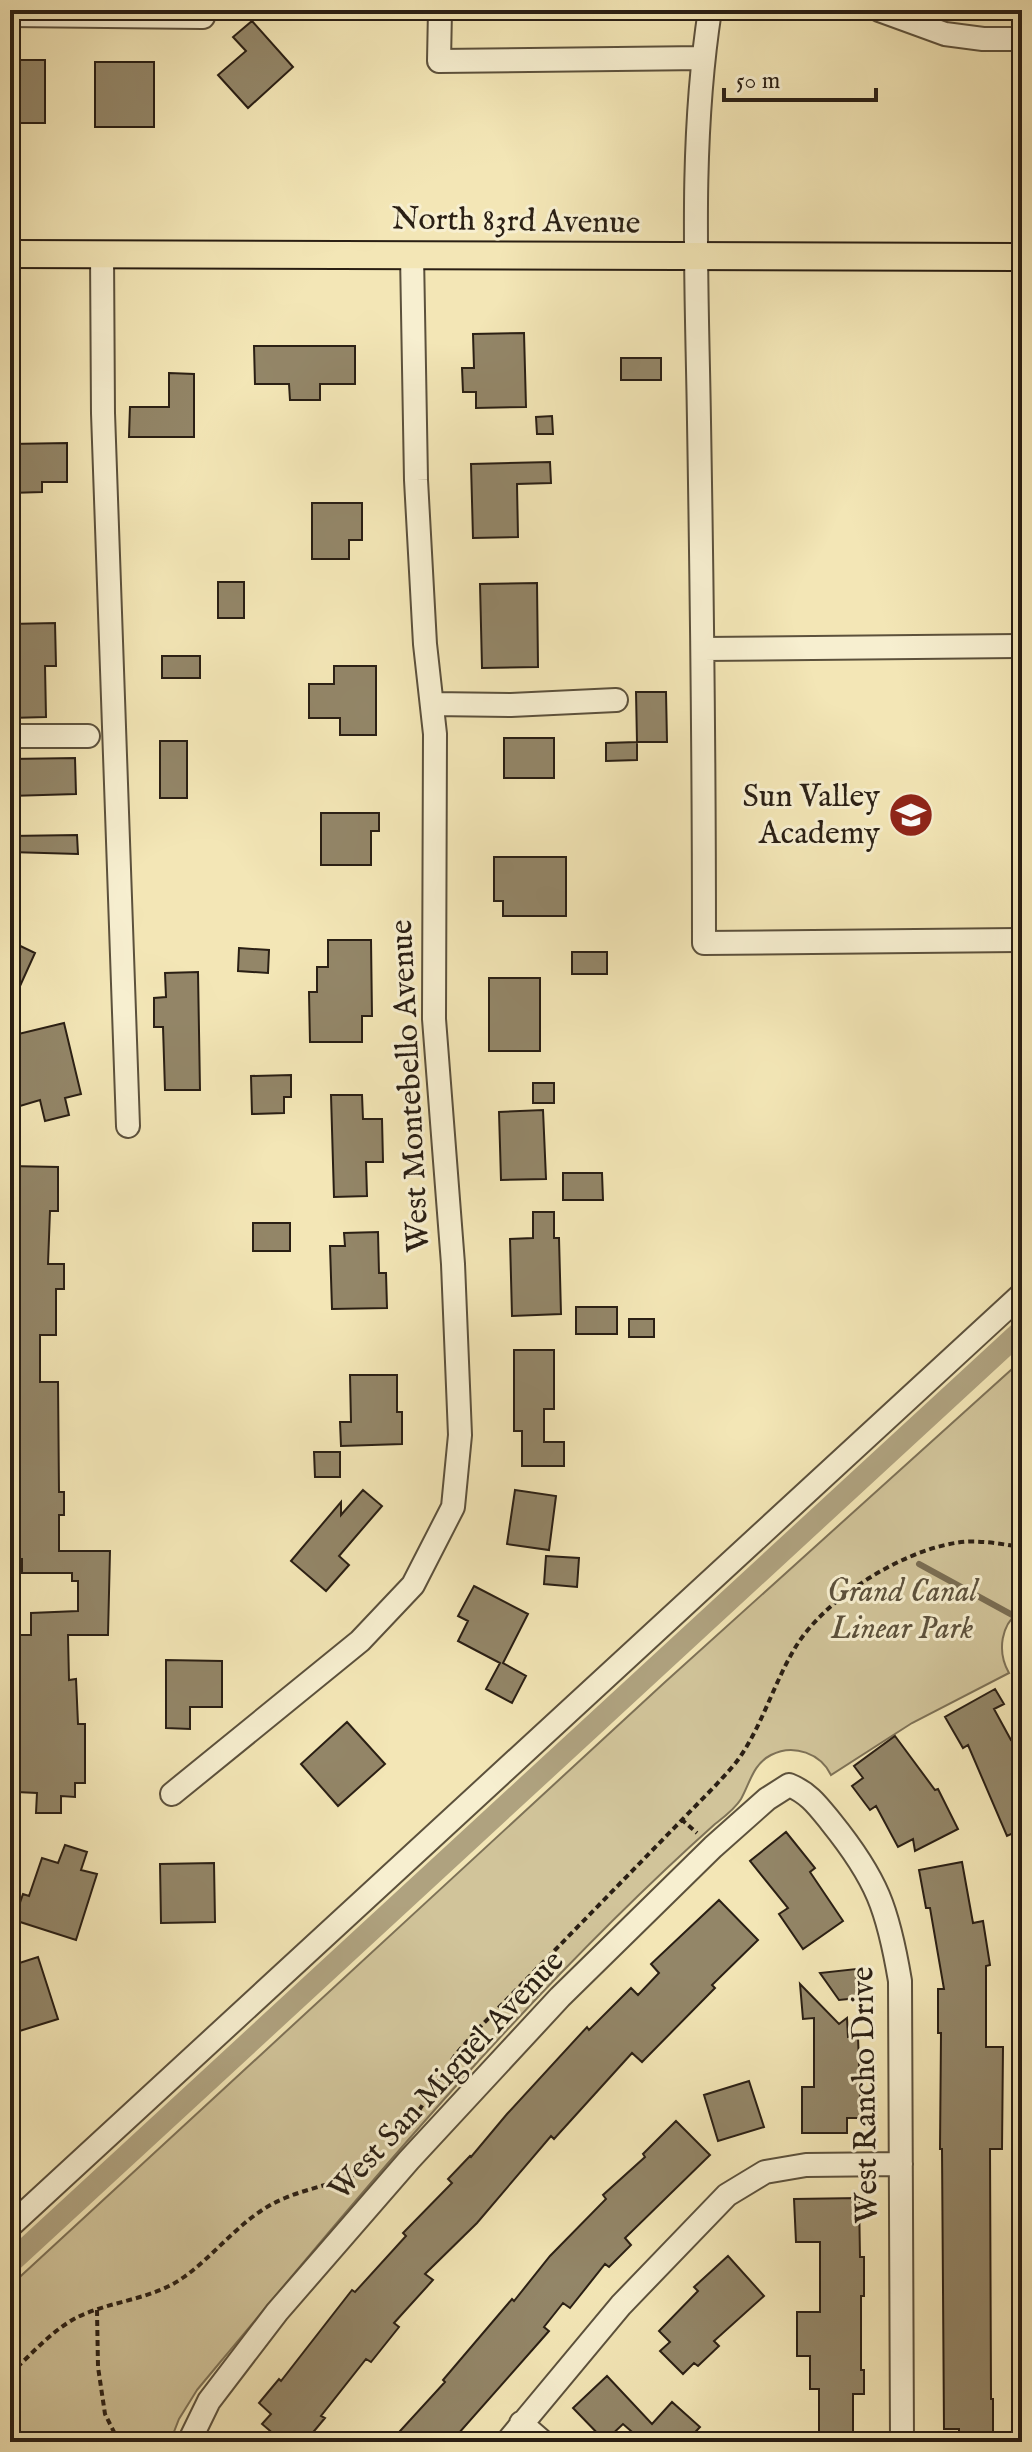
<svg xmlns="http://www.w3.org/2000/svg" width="1032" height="2452" viewBox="0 0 1032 2452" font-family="'IM FELL English',serif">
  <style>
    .green { fill: #d1c49a; stroke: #7e7257; stroke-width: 2 }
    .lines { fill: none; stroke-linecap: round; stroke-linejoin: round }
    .stream { stroke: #7a6e54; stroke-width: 6 }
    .canal { stroke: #afa27f; stroke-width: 22 }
    .building { fill: #938668; stroke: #2a1f14; stroke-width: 2 }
    .minor-casing { stroke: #5c513c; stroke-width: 26 }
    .major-casing { stroke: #2a1f14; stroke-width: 30 }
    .path { stroke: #2a1f14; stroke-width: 4; stroke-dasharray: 6 4; stroke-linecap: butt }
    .minor { stroke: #f7efd0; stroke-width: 22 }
    .major { stroke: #f3e6b6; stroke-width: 26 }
    .labels { text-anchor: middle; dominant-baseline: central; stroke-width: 6; stroke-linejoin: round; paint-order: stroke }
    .street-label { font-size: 32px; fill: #2a1f14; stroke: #f7efd0 }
    .poi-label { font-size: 32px; fill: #2a1f14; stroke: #f7efd0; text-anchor: end }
    .park-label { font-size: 32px; font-style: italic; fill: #5c513c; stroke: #f7efd0 }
  </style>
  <rect width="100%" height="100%" fill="#f3e6b6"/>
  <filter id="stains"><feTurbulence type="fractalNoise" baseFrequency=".0025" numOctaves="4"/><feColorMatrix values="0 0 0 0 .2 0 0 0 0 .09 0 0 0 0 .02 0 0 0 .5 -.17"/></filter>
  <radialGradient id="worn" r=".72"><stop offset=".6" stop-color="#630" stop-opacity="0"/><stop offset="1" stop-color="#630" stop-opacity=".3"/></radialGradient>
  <path class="green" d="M 1022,1360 L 1022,1610 C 1000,1623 997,1652 1009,1673 L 912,1723 L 831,1775 C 821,1754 794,1743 771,1755 C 753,1764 750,1783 741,1799 C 735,1809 724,1817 715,1824 C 523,1996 362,2192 197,2390 L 179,2419 L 170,2442 L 10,2442 L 10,2286 L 664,1683 Z"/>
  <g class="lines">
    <path class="stream" d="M 919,1564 L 1016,1617"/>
    <path class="canal" d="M 10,2263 L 1022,1330"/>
  </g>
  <path class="building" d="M 252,21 L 293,67 L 248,108 L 218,75 L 246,51 L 233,37 Z
    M 14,60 L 45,60 L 45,123 L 10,123 L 10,78 L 14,78 Z
    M 95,62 L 154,62 L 154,127 L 95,127 Z
    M 524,333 L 526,407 L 476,408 L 476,392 L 463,392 L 462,368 L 474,368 L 473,334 Z
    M 254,346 L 355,346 L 355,384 L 320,384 L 320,400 L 290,400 L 289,384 L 255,384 Z
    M 621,358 L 661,358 L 661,380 L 621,380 Z
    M 169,373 L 194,374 L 194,437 L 129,437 L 130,407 L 169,407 Z
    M 552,416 L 553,434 L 537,434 L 536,417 Z
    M 67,443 L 67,482 L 42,482 L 42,492 L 10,493 L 10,444 Z
    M 550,462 L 551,483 L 517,484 L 518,537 L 473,538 L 471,464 Z
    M 312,503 L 362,503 L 362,540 L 349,540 L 349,559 L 312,559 Z
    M 218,582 L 244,582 L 244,618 L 218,618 Z
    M 537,583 L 538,667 L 482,668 L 480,584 Z
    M 55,623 L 56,666 L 45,666 L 46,717 L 10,718 L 10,624 Z
    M 162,656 L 200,656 L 200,678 L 162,678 Z
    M 334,666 L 376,666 L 376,735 L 340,735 L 340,718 L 309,718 L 309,684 L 334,684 Z
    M 636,692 L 666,692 L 667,742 L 637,742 L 637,760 L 606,761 L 606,743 L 637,742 Z
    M 504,738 L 554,738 L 554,778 L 504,778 Z
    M 160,741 L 187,741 L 187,798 L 160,798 Z
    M 75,758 L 76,794 L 10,796 L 10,759 Z
    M 321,813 L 379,813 L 379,831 L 371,831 L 371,865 L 321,865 Z
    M 77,835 L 78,854 L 10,852 L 10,836 Z
    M 494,857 L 566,857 L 566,916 L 503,916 L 503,901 L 494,901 Z
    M 328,940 L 371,940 L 372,1016 L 362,1016 L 362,1042 L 310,1042 L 309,992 L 317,992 L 317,967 L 328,967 Z
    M 10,941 L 35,953 L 10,1008 Z
    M 239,948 L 269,950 L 268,973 L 238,971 Z
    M 572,952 L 607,952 L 607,974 L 572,974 Z
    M 198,972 L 200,1090 L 165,1090 L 163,1027 L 154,1027 L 154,998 L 166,997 L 165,973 Z
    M 489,978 L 540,978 L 540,1051 L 489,1051 Z
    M 64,1023 L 81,1094 L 65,1098 L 69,1115 L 45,1121 L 40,1100 L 20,1106 L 10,1065 L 10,1036 Z
    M 291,1075 L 291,1097 L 284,1097 L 284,1113 L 252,1114 L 251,1076 Z
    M 533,1083 L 554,1083 L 554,1103 L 533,1103 Z
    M 331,1095 L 362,1095 L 363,1119 L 382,1119 L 383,1162 L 366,1162 L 367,1196 L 334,1197 Z
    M 543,1110 L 546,1179 L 501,1180 L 499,1112 Z
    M 10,1166 L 58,1167 L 58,1211 L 50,1211 L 48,1264 L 64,1264 L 64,1289 L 56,1289 L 56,1335 L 40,1335 L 40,1382 L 58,1382 L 59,1492 L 64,1492 L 64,1515 L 59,1515 L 59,1551 L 110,1551 L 108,1635 L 68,1635 L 69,1680 L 76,1679 L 78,1724 L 85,1724 L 85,1783 L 75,1783 L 75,1797 L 61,1796 L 61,1813 L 36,1813 L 37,1793 L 17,1792 L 17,1753 L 13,1753 L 13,1635 L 31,1635 L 31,1613 L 78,1611 L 78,1581 L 72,1581 L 72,1573 L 22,1573 L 22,1559 L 10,1559 L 10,1396 L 16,1396 L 17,1382 L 17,1332 L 10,1332 Z
    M 563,1173 L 602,1173 L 603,1200 L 563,1200 Z
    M 533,1212 L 554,1212 L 554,1238 L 559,1238 L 561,1314 L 512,1316 L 510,1239 L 533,1238 Z
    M 253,1223 L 290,1223 L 290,1251 L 253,1251 Z
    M 378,1232 L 379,1273 L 386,1273 L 387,1308 L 332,1309 L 330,1246 L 345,1246 L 344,1233 Z
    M 576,1307 L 617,1307 L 617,1334 L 576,1334 Z
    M 629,1319 L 654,1319 L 654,1337 L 629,1337 Z
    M 514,1350 L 554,1350 L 554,1409 L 544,1409 L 544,1442 L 564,1442 L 564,1466 L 522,1466 L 522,1431 L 514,1431 Z
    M 350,1375 L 397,1375 L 397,1412 L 402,1412 L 402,1444 L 341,1446 L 340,1422 L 351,1422 Z
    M 314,1452 L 340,1452 L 340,1477 L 315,1477 Z
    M 363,1490 L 382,1506 L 339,1556 L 349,1565 L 326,1591 L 291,1561 L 341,1502 L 341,1515 Z
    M 515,1490 L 556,1496 L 549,1550 L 507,1544 Z
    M 546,1556 L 579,1558 L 577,1587 L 544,1584 Z
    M 474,1586 L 528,1614 L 503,1663 L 526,1676 L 512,1703 L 486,1689 L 500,1663 L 458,1641 L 468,1621 L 458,1616 Z
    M 166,1660 L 222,1661 L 222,1707 L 190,1707 L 190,1729 L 166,1728 Z
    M 995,1689 L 1004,1704 L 994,1709 L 1011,1740 L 1015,1739 L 1022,1755 L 1022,1829 L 1007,1836 L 968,1745 L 963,1748 L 945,1717 Z
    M 347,1722 L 385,1764 L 338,1806 L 301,1764 Z
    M 895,1736 L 935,1790 L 938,1789 L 958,1829 L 915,1851 L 913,1839 L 898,1847 L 876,1806 L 870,1810 L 852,1786 L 863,1778 L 854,1766 Z
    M 786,1832 L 815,1868 L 810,1872 L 843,1921 L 803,1949 L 779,1914 L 788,1908 L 750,1861 Z
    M 65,1845 L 87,1852 L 81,1870 L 97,1874 L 76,1940 L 14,1920 L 23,1894 L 29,1896 L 42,1858 L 58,1863 Z
    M 962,1862 L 973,1923 L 983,1921 L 990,1965 L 986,1966 L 986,2047 L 1003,2047 L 1002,2149 L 990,2149 L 991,2399 L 993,2399 L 993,2442 L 959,2442 L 959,2429 L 944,2429 L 942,2149 L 940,2149 L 941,2033 L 938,2033 L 938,1989 L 944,1989 L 930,1908 L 926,1908 L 919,1870 Z
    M 214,1863 L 215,1922 L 161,1923 L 160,1864 Z
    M 719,1900 L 758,1940 L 712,1985 L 715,1988 L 642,2062 L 632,2053 L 554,2139 L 551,2136 L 477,2223 L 425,2274 L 433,2280 L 394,2323 L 399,2327 L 371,2362 L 366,2359 L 321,2416 L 325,2418 L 305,2442 L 283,2442 L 262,2424 L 271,2414 L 259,2403 L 279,2379 L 281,2381 L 352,2290 L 355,2292 L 406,2236 L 403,2233 L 452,2183 L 448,2179 L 470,2156 L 471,2157 L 507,2114 L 587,2027 L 589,2030 L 631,1988 L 638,1995 L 659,1973 L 651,1964 Z
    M 38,1957 L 58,2019 L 10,2034 L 10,1966 Z
    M 856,1969 L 858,1998 L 839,2000 L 820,1973 Z
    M 800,1984 L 839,2024 L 847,2018 L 848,2037 L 858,2037 L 861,2118 L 847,2118 L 847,2133 L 802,2133 L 802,2087 L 814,2087 L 814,2018 L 803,2019 Z
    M 749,2081 L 764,2127 L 718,2141 L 704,2095 Z
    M 676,2121 L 710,2155 L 625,2238 L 631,2245 L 609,2267 L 605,2264 L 570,2308 L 563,2303 L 544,2327 L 549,2331 L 451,2442 L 390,2442 L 445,2382 L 443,2380 L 512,2299 L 514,2301 L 550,2256 L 606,2199 L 603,2195 L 645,2157 L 643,2154 Z
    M 859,2198 L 860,2257 L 864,2257 L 864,2296 L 861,2296 L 861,2370 L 864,2370 L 864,2394 L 853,2394 L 853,2442 L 819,2442 L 819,2389 L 810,2389 L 810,2356 L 797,2356 L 797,2312 L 820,2312 L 820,2242 L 796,2242 L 794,2199 Z
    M 728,2256 L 764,2296 L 714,2341 L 719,2346 L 698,2366 L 694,2363 L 683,2374 L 660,2351 L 670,2342 L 659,2331 L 698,2291 L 694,2287 Z
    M 607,2376 L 652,2424 L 672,2402 L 700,2427 L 686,2442 L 636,2442 L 639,2438 L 623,2424 L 605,2441 L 573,2408 Z"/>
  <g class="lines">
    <g class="minor-casing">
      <path id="minor" d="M 440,10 L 439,61 L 703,58
        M 710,10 C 689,145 697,285 699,422 C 702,595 704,769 704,943 L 1022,940
        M 879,10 L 945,34 L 983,39 L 1022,39
        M 10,15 L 203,17 L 203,10
        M 102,253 L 103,413 L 128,1126
        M 703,649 L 1022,646
        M 432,704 L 511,705 L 616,700
        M 10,736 L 88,736
        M 172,1794 L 360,1641 L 413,1585 L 453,1507 L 460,1435 L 453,1264 L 434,1019 L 435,734 L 425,644 L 416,480 L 412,255
        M 10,2226 L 1022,1294
        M 521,2423 L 543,2442
        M 189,2442 L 209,2401 L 277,2312 L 409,2160 L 560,1997 L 713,1847 L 767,1799 L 789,1785 C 809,1793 818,1806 831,1822 C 877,1879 888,1909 900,1981 L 902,2442
        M 507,2442 L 621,2305 L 727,2195 L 765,2172 L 806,2165 L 901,2164"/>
    </g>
    <g class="major-casing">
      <path id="major" d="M 10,254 L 1022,257"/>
    </g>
    <path class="path" d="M 681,1819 L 697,1833
      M 408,2127 L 456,2054 L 478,2029 L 716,1785 C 724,1776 733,1767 740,1757 C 763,1723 774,1683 795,1648 C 824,1599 900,1552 955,1543 C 977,1539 1000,1544 1022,1547
      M 97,2310 L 98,2367 L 105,2414 L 119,2442
      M 10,2374 C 33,2353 57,2324 87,2313 C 119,2300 155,2298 184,2277 C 219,2252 243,2215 285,2198 C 316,2185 347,2183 376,2163"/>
    <use href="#minor" class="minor"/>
    <use href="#major" class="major"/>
  </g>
  <defs>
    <g id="school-disc" transform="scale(2.3)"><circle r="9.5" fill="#8f2418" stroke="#f7efd0"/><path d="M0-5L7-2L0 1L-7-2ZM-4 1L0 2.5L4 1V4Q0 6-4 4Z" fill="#fff"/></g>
  </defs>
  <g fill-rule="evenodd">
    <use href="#school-disc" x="911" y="815"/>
  </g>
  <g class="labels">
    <g class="street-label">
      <text transform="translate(516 222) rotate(1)">North 83rd Avenue</text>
      <text transform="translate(411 1086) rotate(-93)">West Montebello Avenue</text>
      <text transform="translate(447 2076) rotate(-47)">West San Miguel Avenue</text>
      <text transform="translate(866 2095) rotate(-91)">West Rancho Drive</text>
    </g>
    <g class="poi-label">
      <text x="880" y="797">Sun Valley<tspan x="880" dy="37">Academy</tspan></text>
    </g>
    <g class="park-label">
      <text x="902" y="1592">Grand Canal<tspan x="902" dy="37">Linear Park</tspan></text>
    </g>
  </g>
  <rect width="1032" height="2452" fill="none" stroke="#f3e6b6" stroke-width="40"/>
  <rect x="12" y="12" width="1008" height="2428" fill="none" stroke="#2a1f14" stroke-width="4"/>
  <rect x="20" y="20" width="992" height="2412" fill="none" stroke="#2a1f14" stroke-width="2"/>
  <path d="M724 88v12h152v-12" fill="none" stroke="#2a1f14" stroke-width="4"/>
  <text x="736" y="88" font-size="24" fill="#2a1f14" stroke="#f7efd0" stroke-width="6" paint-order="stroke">50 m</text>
  <rect width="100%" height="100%" filter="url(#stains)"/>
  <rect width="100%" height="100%" fill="url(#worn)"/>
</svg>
